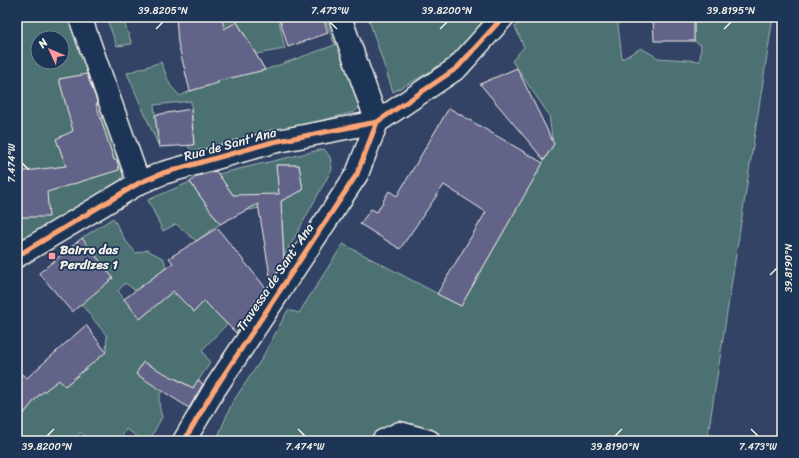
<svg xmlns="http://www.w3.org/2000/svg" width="799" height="458" viewBox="0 0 799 458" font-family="Sriracha,sans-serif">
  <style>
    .green { fill: #4c7173; stroke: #a0b1ae; fill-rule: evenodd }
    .building { fill: #626488; stroke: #f4f1e8 }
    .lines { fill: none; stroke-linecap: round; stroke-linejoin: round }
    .street-casing { stroke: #f4f1e8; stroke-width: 25 }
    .street { stroke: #1d3557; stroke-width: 22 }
    .cycleway-casing { stroke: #1d3557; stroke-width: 8 }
    .cycleway { stroke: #fda474; stroke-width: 5 }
    .ticks { fill: none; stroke: #f4f1e8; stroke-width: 1.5 }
    .poi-dot { fill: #ff9aa2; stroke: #1d3557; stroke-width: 1.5 }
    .labels { text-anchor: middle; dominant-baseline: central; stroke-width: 3.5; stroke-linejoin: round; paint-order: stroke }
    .street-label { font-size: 13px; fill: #f4f1e8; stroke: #1d3557 }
    .poi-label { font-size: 13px; font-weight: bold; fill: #f4f1e8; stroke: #1d3557; text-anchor: start }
    .neatline { fill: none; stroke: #f4f1e8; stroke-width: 1.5 }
    .ticks-label { font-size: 10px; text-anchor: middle; fill: #f4f1e8 }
  </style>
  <rect width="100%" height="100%" fill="#324366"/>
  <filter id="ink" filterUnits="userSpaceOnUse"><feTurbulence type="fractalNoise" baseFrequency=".025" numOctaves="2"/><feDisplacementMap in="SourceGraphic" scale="8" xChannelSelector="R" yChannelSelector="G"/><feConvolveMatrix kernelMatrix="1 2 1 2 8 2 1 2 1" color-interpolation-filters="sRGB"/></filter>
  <g filter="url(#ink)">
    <path class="green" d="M 17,17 L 70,17 L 90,74 L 59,79 L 67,108 L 99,103 L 80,116 L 101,119 L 107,114 L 128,167 L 120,181 L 17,250 ZM 38,38 L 62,38 L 62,62 L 38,62 ZM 57,140 L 117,170 L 72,184 Z
      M 106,17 L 122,17 L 132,44 L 117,46 Z
      M 203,17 L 278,17 L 285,49 L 256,54 L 237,22 L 265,70 L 335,45 L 324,17 L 330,17 L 362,105 L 354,112 L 192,154 L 188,145 L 194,144 L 191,101 L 154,105 L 159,147 L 127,73 L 161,62 L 170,85 L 180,96 L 190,91 L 218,83 L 214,49 Z
      M 368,17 L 491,17 L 452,60 L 393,92 Z
      M 526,17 L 617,17 L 622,59 L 641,48 L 658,58 L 700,61 L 701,45 L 694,41 L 694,17 L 773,17 L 707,441 L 216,441 L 232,403 L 261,360 L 288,310 L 299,313 L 343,244 L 461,306 L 553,145 L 549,115 L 512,61 L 524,47 L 515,27 Z
      M 324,149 L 330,157 L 332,169 L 274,275 L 284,256 L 281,201 L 303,190 L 299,165 L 277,165 L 279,194 L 259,208 L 245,211 L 218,174 Z
      M 190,182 L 220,224 L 196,241 L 176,224 L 163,231 L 148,200 Z
      M 113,218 L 125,240 L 136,253 L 147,250 L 164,259 L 166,268 L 136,291 L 125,283 L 118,291 L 140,319 L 171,293 L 177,295 L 194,312 L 204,301 L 227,324 L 202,350 L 210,363 L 193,388 L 173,377 C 159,394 156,395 162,417 L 149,441 L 144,441 L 126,429 L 120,441 L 91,441 L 80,432 L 74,441 L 17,441 L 17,422 L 38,396 L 59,379 L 66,385 L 106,351 L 107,336 L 81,304 L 105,268 L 82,238 Z"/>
    <path class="building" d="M 176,17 L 222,17 L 224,29 L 237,22 L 265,70 L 218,81 L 218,83 L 190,91 L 178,43 Z
      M 279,17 L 323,17 L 328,33 L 288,47 Z
      M 653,17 L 694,17 L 694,41 L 654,41 Z
      M 517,68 L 554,144 L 544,160 L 480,84 Z
      M 87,74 L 98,104 L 96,104 L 114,160 L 117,160 L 119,170 L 47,192 L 49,217 L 17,217 L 17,172 L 66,166 L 56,139 L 73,131 L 59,79 Z
      M 449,108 L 543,163 L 461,306 L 437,294 L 486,212 L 444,185 L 400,249 L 360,224 L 371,209 L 377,212 L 389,191 L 397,196 Z
      M 191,109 L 194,145 L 159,147 L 155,115 Z
      M 276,165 L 299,165 L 303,190 L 281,201 L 284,262 L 271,282 L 258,204 L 220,224 L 190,182 L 197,176 L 216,171 L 233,195 L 279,194 Z
      M 217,228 L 265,287 L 236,333 L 204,301 L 194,312 L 173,291 L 140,319 L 124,299 L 173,263 L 169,258 Z
      M 82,238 L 113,278 L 72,312 L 39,273 Z
      M 86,325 L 106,352 L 65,386 L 59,380 L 38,396 L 17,422 L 17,371 L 27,378 Z
      M 143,362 L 193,388 L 198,380 L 203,384 L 189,408 L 136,374 Z"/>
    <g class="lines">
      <g class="street-casing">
        <path id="street" d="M 80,17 L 139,183
          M 340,17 L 377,122
          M 17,256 L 139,183 L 163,173 L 273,142 L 377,122 L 457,68 L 503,17
          M 184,441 L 214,390 L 357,174 L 377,122
          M 383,441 L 400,433 L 429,441"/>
      </g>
      <use href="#street" class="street"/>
      <g class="cycleway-casing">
        <path id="cycleway" d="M 17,256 L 139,183 L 163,173 L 273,142 L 377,122 L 457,68 L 503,17
          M 184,441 L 214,390 L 357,174 L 377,122"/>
      </g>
      <use href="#cycleway" class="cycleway"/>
    </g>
  </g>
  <path class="ticks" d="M 330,22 L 337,29M 156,29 L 163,22M 440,29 L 447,22M 724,29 L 731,22M 22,163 L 29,170M 770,275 L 777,268M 298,429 L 305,436M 751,429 L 758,436M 47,436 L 54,429M 615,436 L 622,429"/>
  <rect class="poi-dot" x="48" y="252" width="8" height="8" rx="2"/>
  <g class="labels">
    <g class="street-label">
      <text transform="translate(230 144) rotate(-15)">Rua de Sant'Ana</text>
      <text transform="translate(275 277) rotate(-56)">Travessa de Sant' Ana</text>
    </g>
    <g class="poi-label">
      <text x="60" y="249">Bairro das<tspan x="60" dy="15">Perdizes 1</tspan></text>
    </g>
  </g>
  <rect width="799" height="458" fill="none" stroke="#1d3557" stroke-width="44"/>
  <g transform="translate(50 50) rotate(314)"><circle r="19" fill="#1d3557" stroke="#738091"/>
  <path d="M0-3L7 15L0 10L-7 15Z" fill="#ff9aa2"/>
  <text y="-6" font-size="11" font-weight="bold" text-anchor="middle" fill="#f4f1e8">N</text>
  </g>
  <rect x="22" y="22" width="755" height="414" class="neatline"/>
  <g class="ticks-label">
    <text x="163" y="14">39.8205°N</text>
    <text x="330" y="14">7.473°W</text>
    <text x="447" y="14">39.8200°N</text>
    <text x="731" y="14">39.8195°N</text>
    <text transform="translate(11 163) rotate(-90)" y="4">7.474°W</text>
    <text transform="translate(788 268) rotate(-90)" y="4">39.8190°N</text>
    <text x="47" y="450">39.8200°N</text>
    <text x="305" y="450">7.474°W</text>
    <text x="615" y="450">39.8190°N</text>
    <text x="758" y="450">7.473°W</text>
  </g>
</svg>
